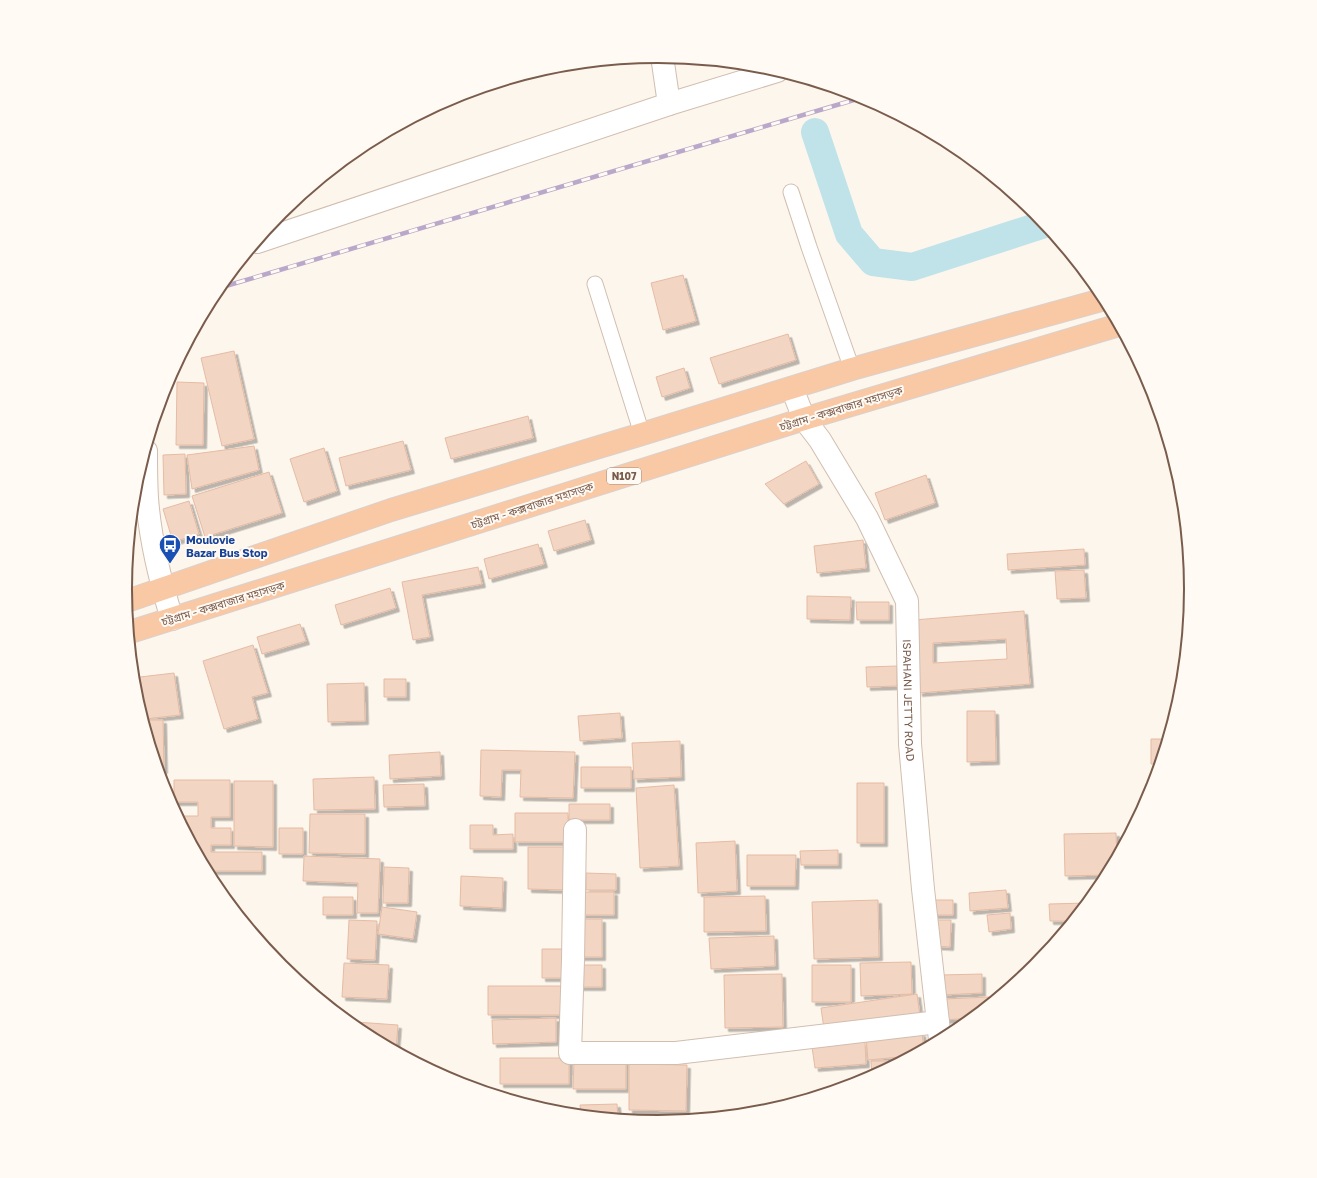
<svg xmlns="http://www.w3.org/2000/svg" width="1317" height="1178" viewBox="0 0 1317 1178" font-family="'Golos Text','Noto Sans Bengali',sans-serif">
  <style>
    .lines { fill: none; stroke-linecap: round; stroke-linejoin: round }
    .canal { stroke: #bfe3e8; stroke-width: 28 }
    .building { fill: #f3d5c3; stroke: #e6bba3; fill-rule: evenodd; filter: url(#shadow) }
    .service-casing { stroke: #d1beb0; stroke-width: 17 }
    .minor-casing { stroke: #d1beb0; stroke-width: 24 }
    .tertiary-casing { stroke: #d1beb0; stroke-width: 24 }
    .trunk-casing { stroke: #dad1cd; stroke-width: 24 }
    .service { stroke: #fff; stroke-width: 15 }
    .minor { stroke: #fff; stroke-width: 22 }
    .tertiary { stroke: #fff; stroke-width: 22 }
    .trunk { stroke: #f9c8a4; stroke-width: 22 }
    .rail-casing { stroke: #b9a8c9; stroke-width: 4.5 }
    .rail { stroke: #fffaf3; stroke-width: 3; stroke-dasharray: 9; stroke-linecap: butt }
    .labels { text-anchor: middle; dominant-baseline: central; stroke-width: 4; stroke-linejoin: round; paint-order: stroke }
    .shield { fill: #fffaf3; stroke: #a28b7f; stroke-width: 1 }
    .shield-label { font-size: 10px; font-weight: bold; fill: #7a5c4d }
    .street-label { font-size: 11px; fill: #7a5c4d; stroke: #fffaf3 }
    .transit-label { font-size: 11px; font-weight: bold; fill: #164399; stroke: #fffaf3; text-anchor: start }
    .rim { fill: none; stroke: #7a5c4d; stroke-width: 2 }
  </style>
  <defs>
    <filter id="shadow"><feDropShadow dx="3.5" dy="3.5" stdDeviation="0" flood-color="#0004"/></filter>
  </defs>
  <rect width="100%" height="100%" fill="#fdf6ec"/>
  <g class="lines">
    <path class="canal" d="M 815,132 L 849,234 L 873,262 L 912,267 L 1045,224"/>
  </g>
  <path class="building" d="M 683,275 L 696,321 L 663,330 L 651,283 Z
    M 788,334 L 796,360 L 719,384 L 710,358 Z
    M 234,351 L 254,439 L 222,446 L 201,358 Z
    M 684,368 L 690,388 L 662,397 L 656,377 Z
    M 177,382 L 204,383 L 203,445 L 176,445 Z
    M 528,416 L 533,438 L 451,459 L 445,438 Z
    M 403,441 L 411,470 L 346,486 L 339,458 Z
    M 254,446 L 259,470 L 192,489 L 187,455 Z
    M 324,448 L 337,491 L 304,502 L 290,459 Z
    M 185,454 L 186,494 L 164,495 L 163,455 Z
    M 806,461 L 819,484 L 784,504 L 765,484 Z
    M 269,472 L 282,513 L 205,537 L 192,496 Z
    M 926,475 L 935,503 L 885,520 L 875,493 Z
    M 135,489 L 137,513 L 133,514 Z
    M 189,501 L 199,534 L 173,542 L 163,509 Z
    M 585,520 L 591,540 L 554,551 L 548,531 Z
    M 863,540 L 866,568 L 817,573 L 814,546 Z
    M 538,544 L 544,564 L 489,579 L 484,559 Z
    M 1084,549 L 1085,565 L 1008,570 L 1007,554 Z
    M 478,567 L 482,584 L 422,595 L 430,637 L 413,640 L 402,582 Z
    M 1084,570 L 1086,598 L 1057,599 L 1055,571 Z
    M 390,588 L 396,608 L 341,625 L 335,605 Z
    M 807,596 L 851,597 L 850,620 L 807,619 Z
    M 856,602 L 889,602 L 889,620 L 857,620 Z
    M 1024,611 L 1030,684 L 919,693 L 914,620 ZM 1006,639 L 1007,659 L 933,663 L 933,643 Z
    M 300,624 L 306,641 L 262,654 L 257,637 Z
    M 1183,633 L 1187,633 L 1184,668 Z
    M 253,645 L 268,693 L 252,697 L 258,719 L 224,729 L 203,661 Z
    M 897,666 L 897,686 L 867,687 L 866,667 Z
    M 174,673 L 180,715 L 145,719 L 140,677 Z
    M 384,679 L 406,679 L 406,697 L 384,697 Z
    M 364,683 L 365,721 L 328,722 L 327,684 Z
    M 967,711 L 995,711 L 996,761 L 967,762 Z
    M 620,713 L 622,738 L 580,741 L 578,716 Z
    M 144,720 L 163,720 L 164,770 L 159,770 Z
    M 1151,739 L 1167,739 L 1160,764 L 1151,764 Z
    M 680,741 L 681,777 L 634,779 L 632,743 Z
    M 481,750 L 575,752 L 573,798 L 520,797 L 521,770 L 502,770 L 501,797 L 480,796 Z
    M 440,752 L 441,776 L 390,779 L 389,755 Z
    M 581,767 L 631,767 L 631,788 L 581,788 Z
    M 374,777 L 375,809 L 314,810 L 313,779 Z
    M 174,780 L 230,780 L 230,817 L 211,817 L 211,828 L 231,828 L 231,845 L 211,845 L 211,852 L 262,852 L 262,871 L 208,871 L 197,851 L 201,851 L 201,848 L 195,848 L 178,816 L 198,816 L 198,802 L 174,802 Z
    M 234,781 L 273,781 L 273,847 L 234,846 Z
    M 857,783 L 884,783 L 884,843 L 857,843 Z
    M 424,784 L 425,806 L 384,807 L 383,785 Z
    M 674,785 L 679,866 L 640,868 L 636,788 Z
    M 569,804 L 610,804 L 610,820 L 569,820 Z
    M 515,813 L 568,813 L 568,842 L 515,842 Z
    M 310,814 L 365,814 L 365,854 L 309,853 Z
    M 470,825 L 493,825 L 493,835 L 513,834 L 513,849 L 470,849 Z
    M 279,828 L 303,828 L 303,854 L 279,854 Z
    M 1116,833 L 1117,856 L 1107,875 L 1065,876 L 1064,834 Z
    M 735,841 L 737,891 L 698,893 L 696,843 Z
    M 528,847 L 568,847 L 568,890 L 528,889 Z
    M 838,850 L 838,865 L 801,865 L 800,851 Z
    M 747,855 L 796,855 L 795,886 L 747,886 Z
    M 304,856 L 380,859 L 378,913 L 357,913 L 358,883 L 303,881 Z
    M 384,867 L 409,868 L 408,903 L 383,903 Z
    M 586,873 L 616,874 L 616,890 L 586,890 Z
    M 461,876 L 503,878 L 502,908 L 460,906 Z
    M 1006,890 L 1008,908 L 970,911 L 969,893 Z
    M 582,892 L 614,892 L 614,915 L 582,915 Z
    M 765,896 L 766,931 L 704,932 L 704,897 Z
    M 323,897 L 353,897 L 353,915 L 323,915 Z
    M 878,900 L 879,957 L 814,959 L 812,902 Z
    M 932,900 L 953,900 L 953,915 L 932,915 Z
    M 1087,903 L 1073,921 L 1050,921 L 1049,904 Z
    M 382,907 L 417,912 L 413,939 L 378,934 Z
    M 1010,913 L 1011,929 L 989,932 L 987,915 Z
    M 578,919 L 602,919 L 602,957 L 578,957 Z
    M 349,920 L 377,921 L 375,960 L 347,959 Z
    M 933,920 L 951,920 L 950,947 L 933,946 Z
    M 774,936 L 775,966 L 711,969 L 709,938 Z
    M 542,949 L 569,949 L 569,978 L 542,978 Z
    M 911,962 L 912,994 L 861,996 L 860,963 Z
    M 344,963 L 389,965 L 387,999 L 342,997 Z
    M 576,965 L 602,965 L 602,987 L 576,987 Z
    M 812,965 L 851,965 L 851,1002 L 812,1002 Z
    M 782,974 L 783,1027 L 725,1028 L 724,975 Z
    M 982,974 L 982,993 L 942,995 L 941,975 Z
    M 488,986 L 564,986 L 564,1015 L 488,1015 Z
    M 917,994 L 920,1016 L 824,1029 L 821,1008 Z
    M 989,997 L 989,1004 L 971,1018 L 944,1020 L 944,999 Z
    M 556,1018 L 556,1042 L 493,1044 L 492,1020 Z
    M 356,1022 L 398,1025 L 396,1050 L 362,1032 L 356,1027 Z
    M 959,1028 L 954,1032 L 951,1034 L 950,1029 Z
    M 922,1033 L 924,1049 L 910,1056 L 868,1060 L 866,1037 Z
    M 865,1042 L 866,1064 L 815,1068 L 812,1047 Z
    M 500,1058 L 569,1058 L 569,1084 L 500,1084 Z
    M 574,1060 L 626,1060 L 626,1089 L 573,1089 Z
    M 871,1061 L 888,1061 L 888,1068 L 872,1076 Z
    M 629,1064 L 687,1065 L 686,1111 L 629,1110 Z
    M 617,1104 L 618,1118 L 581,1114 L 580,1105 Z"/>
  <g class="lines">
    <g class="service-casing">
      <path id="service" d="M 791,192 L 809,247 L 852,369
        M 595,284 L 642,434"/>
    </g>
    <g class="minor-casing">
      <g id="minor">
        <path d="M 662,56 L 669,104"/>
        <path d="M 257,242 L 669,104 L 777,71"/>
        <path id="s1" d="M 792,388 L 804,419 L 820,440 L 867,518 L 907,601 L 910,744 L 923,889 L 940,1040"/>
        <path d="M 575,830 L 573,960 L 570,1053 L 676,1053 L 938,1022"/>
      </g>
    </g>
    <g class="tertiary-casing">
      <path id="tertiary" d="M 146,451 C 146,466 146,482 147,498 C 150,539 160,580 172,619"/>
    </g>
    <g class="trunk-casing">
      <path id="trunk" d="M 127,601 L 391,510 L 642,434 L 852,369 L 1105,299
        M 130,632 L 804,419 L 1119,325"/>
    </g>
    <use href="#service" class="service"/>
    <use href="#minor" class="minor"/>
    <use href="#tertiary" class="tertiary"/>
    <use href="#trunk" class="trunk"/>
    <g class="rail-casing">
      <path id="rail" d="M 219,288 L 864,97"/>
    </g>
    <use href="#rail" class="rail"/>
  </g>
  <defs>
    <g id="bus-pin" transform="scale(1.15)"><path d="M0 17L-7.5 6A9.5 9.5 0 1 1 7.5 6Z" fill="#1a4fb4" stroke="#fffaf3"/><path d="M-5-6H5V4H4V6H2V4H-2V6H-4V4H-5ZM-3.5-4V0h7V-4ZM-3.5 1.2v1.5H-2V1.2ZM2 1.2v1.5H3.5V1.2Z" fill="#fff"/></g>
  </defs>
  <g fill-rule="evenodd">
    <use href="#bus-pin" x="170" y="545"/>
  </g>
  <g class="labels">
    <rect class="shield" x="607" y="468" width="34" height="16" rx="3"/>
    <g class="shield-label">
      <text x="624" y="476">N107</text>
    </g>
    <g class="street-label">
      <text transform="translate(841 408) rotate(-17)">চট্টগ্রাম - কক্সবাজার মহাসড়ক</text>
      <text transform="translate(532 505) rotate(-18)">চট্টগ্রাম - কক্সবাজার মহাসড়ক</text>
      <text transform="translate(223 603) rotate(-17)">চট্টগ্রাম - কক্সবাজার মহাসড়ক</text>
      <text stroke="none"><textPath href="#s1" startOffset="342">ISPAHANI JETTY ROAD</textPath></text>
    </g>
    <g class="transit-label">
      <text x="186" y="539">Moulovie<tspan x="186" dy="13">Bazar Bus Stop</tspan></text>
    </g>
  </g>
  <path d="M0 0H1317V1178H0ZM132 589a526 526 0 1 1 1052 0a526 526 0 1 1-1052 0Z" fill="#fffaf3" fill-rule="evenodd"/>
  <path class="rim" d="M132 589a526 526 0 1 1 1052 0a526 526 0 1 1-1052 0Z"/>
</svg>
